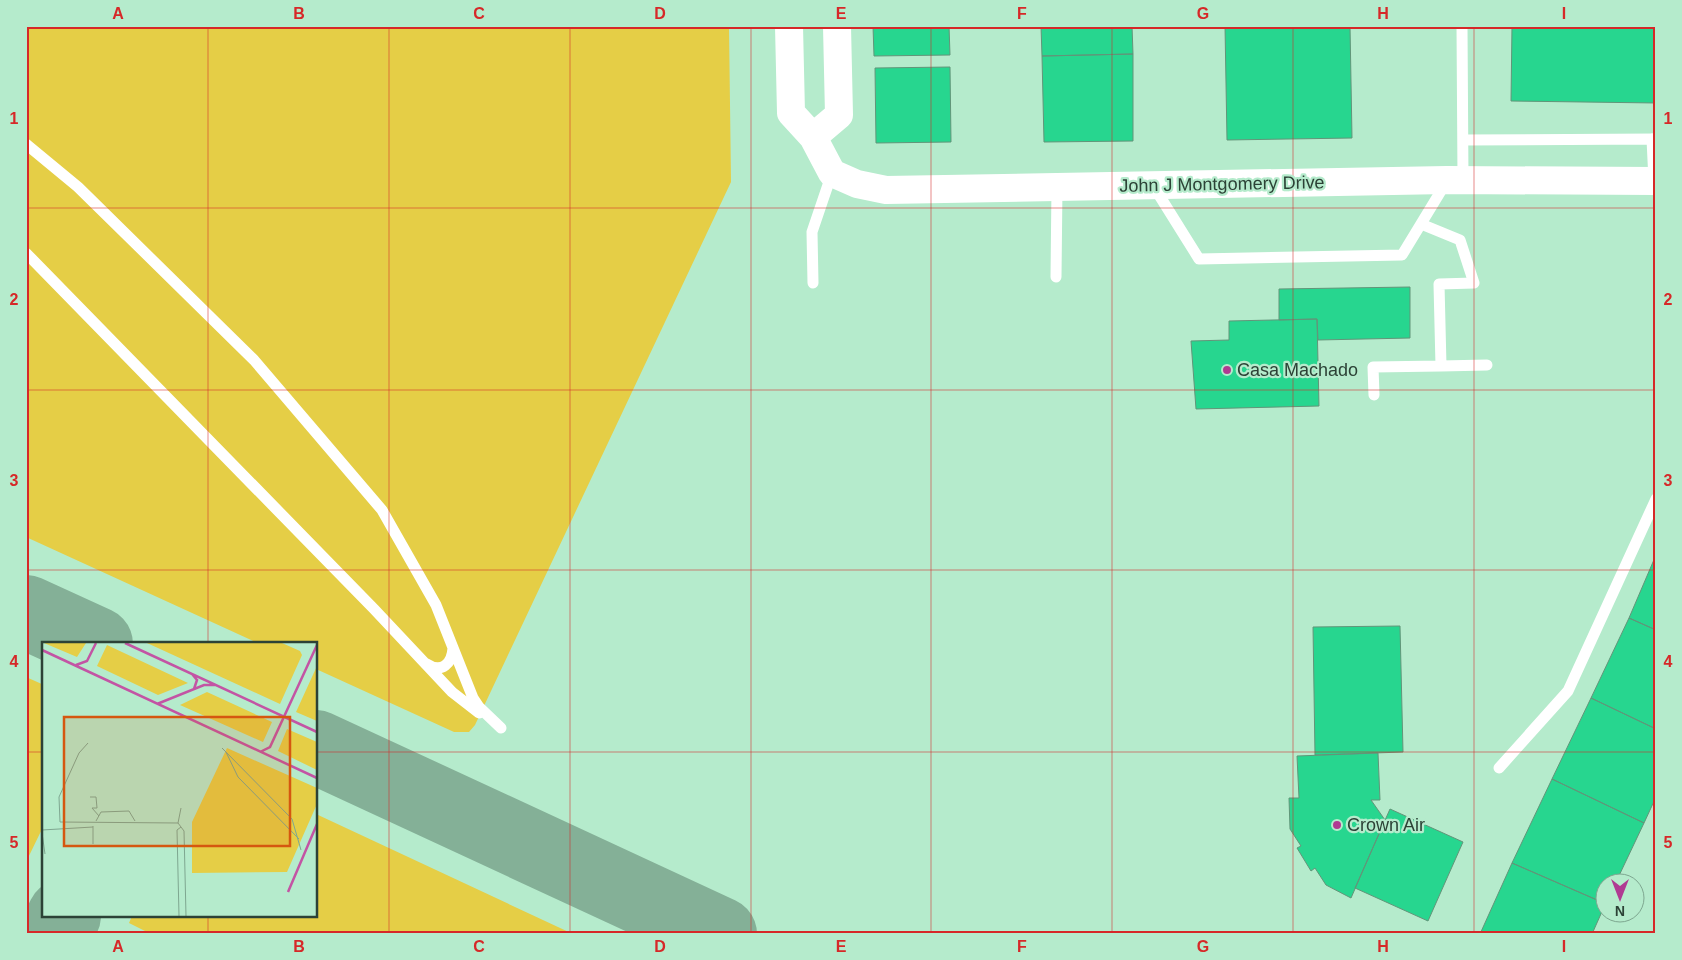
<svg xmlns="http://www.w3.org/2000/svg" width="1682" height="960" viewBox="0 0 1682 960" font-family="Arial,sans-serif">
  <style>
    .green { fill: #e5ce46 }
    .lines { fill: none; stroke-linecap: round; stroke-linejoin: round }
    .taxiway { stroke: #84b097; stroke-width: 74 }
    .building { fill: #27d68f; stroke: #629579 }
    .service { stroke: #fff; stroke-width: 11 }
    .tertiary { stroke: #fff; stroke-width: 28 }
    .grid { fill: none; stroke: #d62828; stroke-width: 1; stroke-opacity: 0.55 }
    .poi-dot { fill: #b03a92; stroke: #b5ebcc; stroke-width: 2 }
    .labels { text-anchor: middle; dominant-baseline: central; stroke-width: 4.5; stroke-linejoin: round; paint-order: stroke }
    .street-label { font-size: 18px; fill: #2c4236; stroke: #b5ebcc }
    .poi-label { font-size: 18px; fill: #2c4236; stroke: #b5ebcc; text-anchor: start }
    .inset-river { fill: none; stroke: #c354a4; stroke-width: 2.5 }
    .inset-road { fill: none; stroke: #7ea790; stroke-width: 1 }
    .view { fill: #d55710; fill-opacity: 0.15; stroke: #d55710; stroke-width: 2.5 }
    .inset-edge { fill: none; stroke: #2c4236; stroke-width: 2.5 }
    .neatline { fill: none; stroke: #d62828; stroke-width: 2 }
    .grid-label { font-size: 16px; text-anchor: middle; font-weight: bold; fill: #d62828 }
  </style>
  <rect width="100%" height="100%" fill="#b5ebcc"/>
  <path class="green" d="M 26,26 L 729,26 L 731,182 L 475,725 L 469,732 L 454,732 L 316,669 L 316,644 L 260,644 L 26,537 Z
    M 26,677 L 44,685 L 44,825 L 26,862 Z
    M 316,814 L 573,934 L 151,934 L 129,923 L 132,916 L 316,916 Z"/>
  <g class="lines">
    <path class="taxiway" d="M 26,612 L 96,644
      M 316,747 L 720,934
      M 55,934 L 64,916"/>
  </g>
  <path class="building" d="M 873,26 L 949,26 L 950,55 L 874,56 Z
    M 1041,26 L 1132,26 L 1133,54 L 1042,56 Z
    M 1225,26 L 1350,26 L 1352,138 L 1227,140 Z
    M 1512,26 L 1656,26 L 1656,103 L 1511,101 Z
    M 1133,54 L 1133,141 L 1044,142 L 1042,56 Z
    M 950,67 L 951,142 L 876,143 L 875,68 Z
    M 1410,287 L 1410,338 L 1318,340 L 1317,319 L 1279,320 L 1279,289 Z
    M 1317,319 L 1319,406 L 1196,409 L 1191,341 L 1229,340 L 1229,321 Z
    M 1656,555 L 1656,630 L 1629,618 Z
    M 1629,618 L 1656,630 L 1656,729 L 1591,698 Z
    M 1400,626 L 1403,752 L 1315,755 L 1313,627 Z
    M 1591,698 L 1656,729 L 1656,797 L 1644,823 L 1552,779 Z
    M 1378,753 L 1380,800 L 1371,800 L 1385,820 L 1351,898 L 1326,885 L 1315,868 L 1311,871 L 1297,848 L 1301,846 L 1290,829 L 1289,798 L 1299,798 L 1297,756 Z
    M 1552,779 L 1644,823 L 1616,882 L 1604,882 L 1604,903 L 1512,863 Z
    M 1390,809 L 1463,842 L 1428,921 L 1355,888 Z
    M 1512,863 L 1604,903 L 1604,907 L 1592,934 L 1480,934 Z"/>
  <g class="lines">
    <path class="service" d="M 1462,26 L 1463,180
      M 1652,139 L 1654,181
      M 1463,140 L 1656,139
      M 26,144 L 78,187 L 254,360 L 382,510 L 436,605 L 473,698 L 479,707 L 501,728
      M 1154,187 L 1199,259 L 1402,255 L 1447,181
      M 1421,224 L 1460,240 L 1474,283 L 1439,284 L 1441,366 L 1487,365
      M 26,253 L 374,609 L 452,692 L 479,713
      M 1056,277 L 1057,187
      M 813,283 L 812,232 L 832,173
      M 1374,395 L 1373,367 L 1441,366
      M 427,664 C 442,674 452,663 453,648
      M 1499,768 L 1568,691 L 1656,499"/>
    <path class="tertiary" d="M 789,26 L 791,113 L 813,137 L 832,173 L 857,184 L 886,190 L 1447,180 L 1656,181
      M 813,137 L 839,115 L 837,26"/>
  </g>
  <path class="grid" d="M 208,26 L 208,644M 389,26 L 389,934M 570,26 L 570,934M 751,26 L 751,934M 931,26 L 931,934M 1112,26 L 1112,934M 1293,26 L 1293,934M 1474,26 L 1474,934M 26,208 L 1656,208M 26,390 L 1656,390M 26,570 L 1656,570M 26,752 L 44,752M 316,752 L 1656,752M 208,916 L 208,934"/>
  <g class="poi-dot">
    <circle cx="1227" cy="370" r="5"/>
    <circle cx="1337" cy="825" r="5"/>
  </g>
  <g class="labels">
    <g class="street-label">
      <text transform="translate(1222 184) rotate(-1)">John J Montgomery Drive</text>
    </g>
    <g class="poi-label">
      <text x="1237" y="370">Casa Machado</text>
      <text x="1347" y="825">Crown Air</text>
    </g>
  </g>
  <g transform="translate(42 642)">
    <rect width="275" height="275" fill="#b5ebcc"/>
    <path d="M 2,1 L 44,1 L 35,15 ZM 105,1 L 240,1 L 258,9 L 260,13 L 238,62 ZM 65,3 L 146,41 L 116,53 L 55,24 ZM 275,24 L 275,79 L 254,70 ZM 165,50 L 230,80 L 221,100 L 138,63 ZM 245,87 L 275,100 L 275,128 L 236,109 ZM 185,106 L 275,146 L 275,162 L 245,230 L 150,231 L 150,180 Z" fill="#e5ce46"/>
    <path class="inset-river" d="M 83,1 L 275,90M 0,8 L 275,136M 34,23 L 45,19 L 54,1M 150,32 L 155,38 L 152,47M 115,62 L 162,43 L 174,43M 218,110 L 228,105 L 275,3M 246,250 L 275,182"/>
    <path class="inset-road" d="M 46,101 L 37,111 L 17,155 L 18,180 L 136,181 L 142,189 L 144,274M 180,106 L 250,177 L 259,208M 184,110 L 196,135 L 257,197M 48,155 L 54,155 L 55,166 L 50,166 L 57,174M 54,179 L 59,170 L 87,169 L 93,179M 136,181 L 139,166M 51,184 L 51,202M 0,188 L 51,185M 0,191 L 3,212M 137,274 L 135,188 L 139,185"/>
    <path class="view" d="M 22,75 L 248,75 L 248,204 L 22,204 Z"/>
    <rect width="275" height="275" class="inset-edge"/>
  </g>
  <rect width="1682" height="960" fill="none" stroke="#b5ebcc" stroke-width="55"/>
  <g transform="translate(1620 898) rotate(180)"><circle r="24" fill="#b5ebcc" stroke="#7ea790"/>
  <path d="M0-4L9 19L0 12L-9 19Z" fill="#b03a92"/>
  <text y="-8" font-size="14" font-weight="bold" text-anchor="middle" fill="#2c4236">N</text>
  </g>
  <rect x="28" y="28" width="1626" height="904" class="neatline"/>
  <g class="grid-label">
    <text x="118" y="19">A</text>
    <text x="299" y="19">B</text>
    <text x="479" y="19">C</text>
    <text x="660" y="19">D</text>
    <text x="841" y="19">E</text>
    <text x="1022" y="19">F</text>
    <text x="1203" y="19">G</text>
    <text x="1383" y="19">H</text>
    <text x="1564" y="19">I</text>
    <text x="14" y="124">1</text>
    <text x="1668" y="124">1</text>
    <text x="14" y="305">2</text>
    <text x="1668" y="305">2</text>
    <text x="14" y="486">3</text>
    <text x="1668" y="486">3</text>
    <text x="14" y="667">4</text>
    <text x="1668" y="667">4</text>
    <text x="14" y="848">5</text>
    <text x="1668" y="848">5</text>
    <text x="118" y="952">A</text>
    <text x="299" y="952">B</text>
    <text x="479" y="952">C</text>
    <text x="660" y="952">D</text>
    <text x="841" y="952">E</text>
    <text x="1022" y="952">F</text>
    <text x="1203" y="952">G</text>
    <text x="1383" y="952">H</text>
    <text x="1564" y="952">I</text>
  </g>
</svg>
